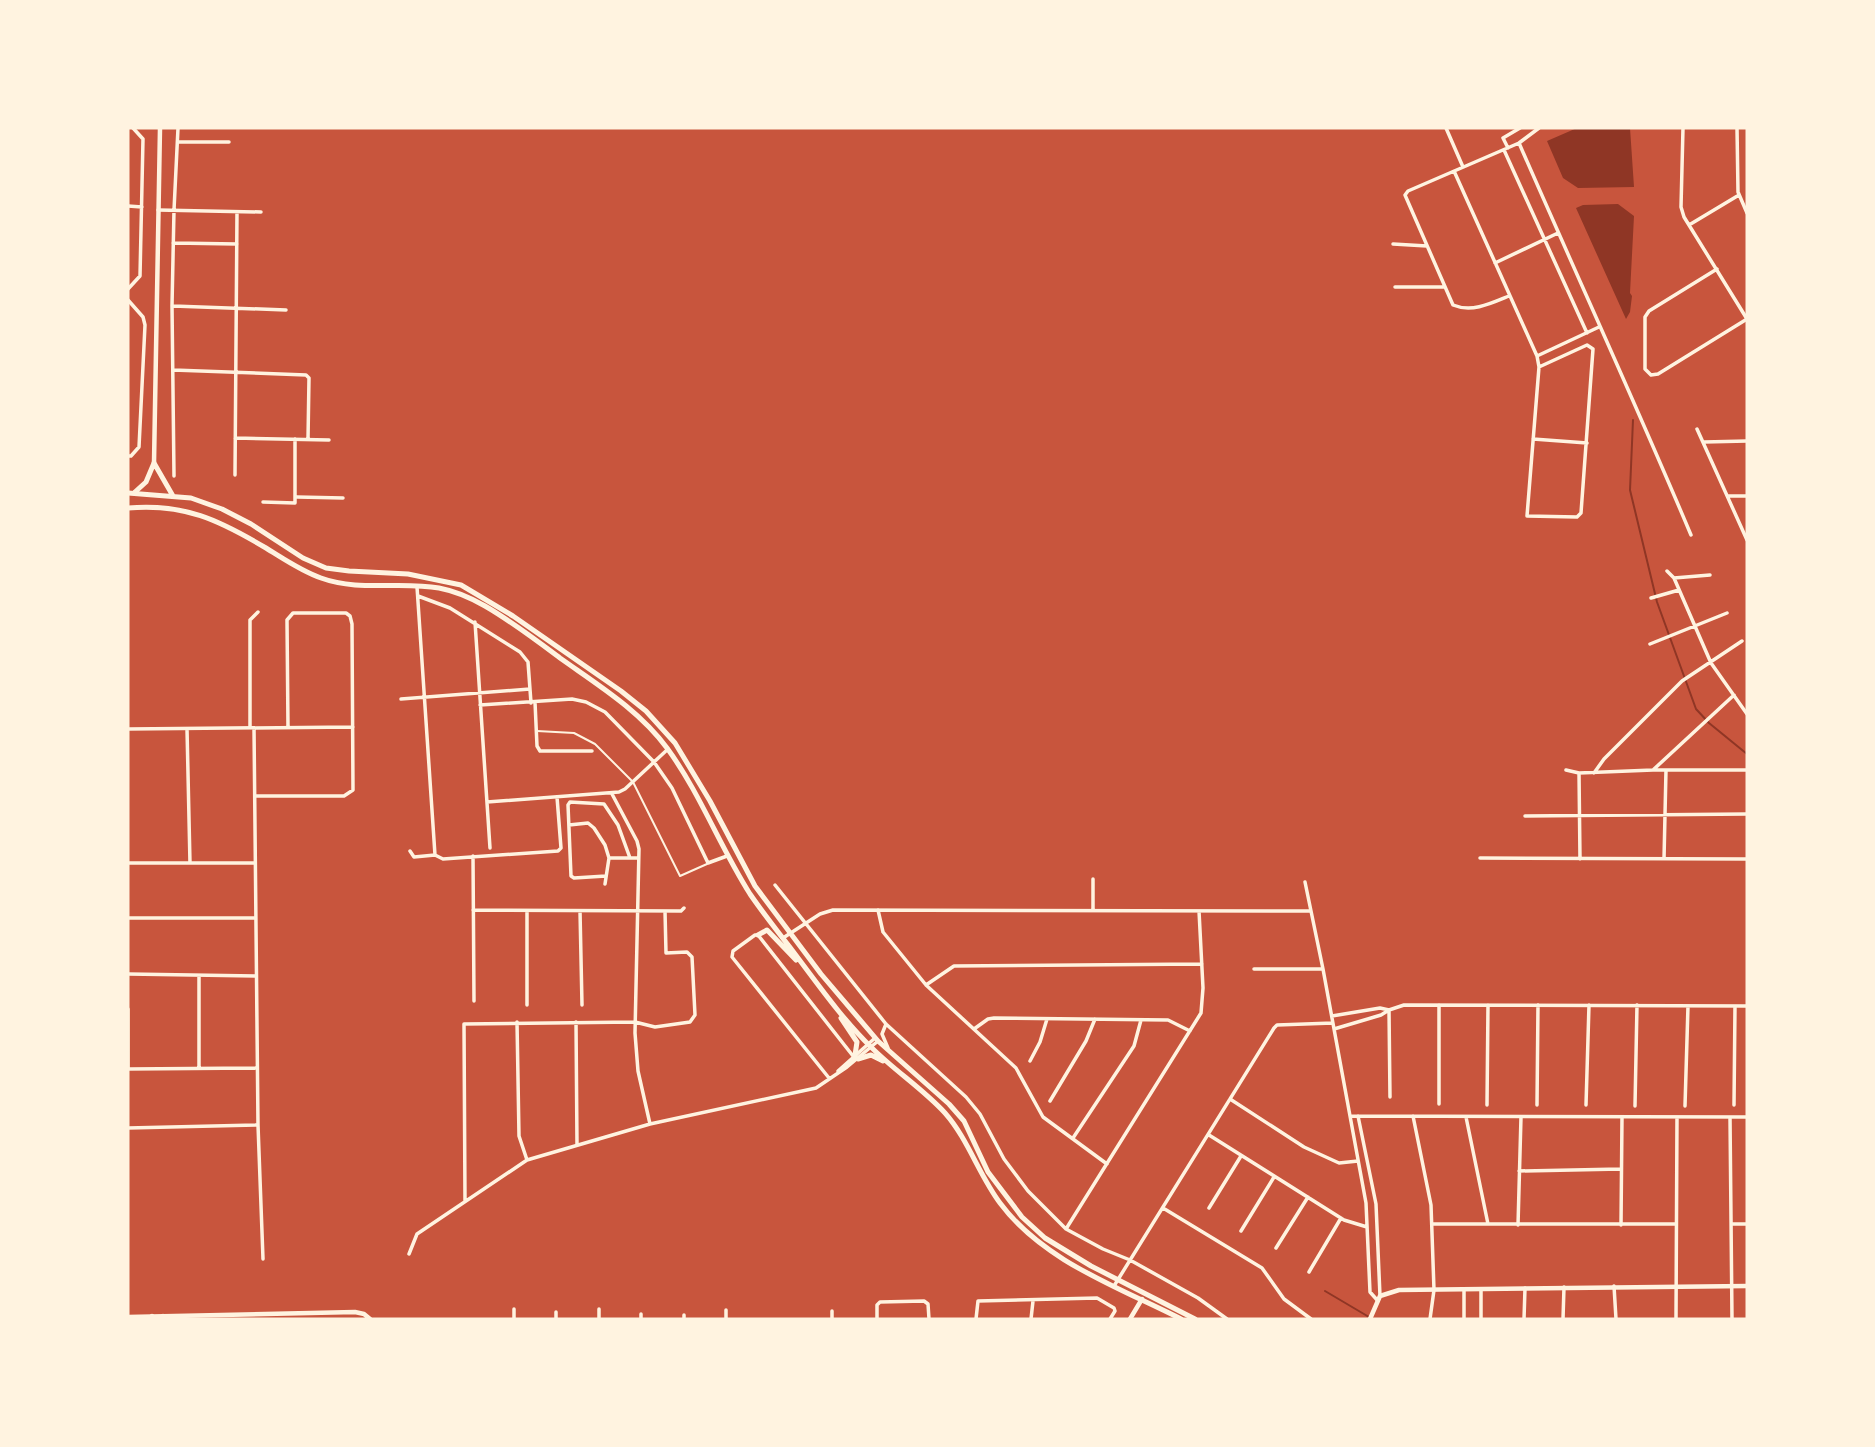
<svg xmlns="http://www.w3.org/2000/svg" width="1875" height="1447" viewBox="0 0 1875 1447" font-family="'Archivo Narrow',sans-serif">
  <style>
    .water { fill: #8f3625 }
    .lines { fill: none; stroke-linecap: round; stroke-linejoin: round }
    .stream { stroke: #8f3625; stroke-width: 2 }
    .service { stroke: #fff3e0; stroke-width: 2 }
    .minor { stroke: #fff3e0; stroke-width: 3.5 }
    .tertiary { stroke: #fff3e0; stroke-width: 4.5 }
    .secondary { stroke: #fff3e0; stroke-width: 4.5 }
    .primary { stroke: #fff3e0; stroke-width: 5 }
  </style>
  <rect width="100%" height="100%" fill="#c8553d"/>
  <path class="water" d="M 1577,128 L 1630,128 L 1634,187 L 1578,188 L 1563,178 L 1547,141 Z
    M 1618,204 L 1634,216 L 1630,293 L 1632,296 L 1630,312 L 1626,319 L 1576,208 L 1583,205 Z"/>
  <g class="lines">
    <path class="stream" d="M 1633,420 L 1630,490 L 1657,602 L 1696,709 L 1709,723 L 1747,754
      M 1325,1291 L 1369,1317"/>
    <path class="service" d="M 537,731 L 574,733 L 595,744 L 633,782 L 680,876 L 707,864"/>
    <path class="minor" d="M 1446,128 L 1463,167
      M 1683,128 L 1681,207 L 1684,217 L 1747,319
      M 1737,128 L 1738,192 L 1747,213
      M 178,142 L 229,142
      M 1519,143 C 1576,274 1636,404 1691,535
      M 1508,148 L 1503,138 L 1520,128
      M 1504,150 L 1587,333
      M 1454,171 L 1537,356 L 1539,367 L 1527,516 L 1577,517 L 1581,513 L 1593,349 L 1587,345 L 1539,367
      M 128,206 L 142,207
      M 158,210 L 261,212
      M 1689,225 L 1739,195
      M 173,243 L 237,244
      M 1393,244 L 1427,246
      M 1495,263 L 1558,233
      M 1717,269 L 1649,311 L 1645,317 L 1645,369 L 1651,375 L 1658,374 L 1747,319
      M 1395,287 L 1445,287
      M 128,289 L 140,276 L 143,139 L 133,128
      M 1509,296 C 1492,303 1472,313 1453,305 L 1405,195 L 1408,191 L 1519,143 L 1539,128
      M 128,300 L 143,317 L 145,325 L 139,447 L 131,456 L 128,456
      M 173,306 L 286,310
      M 1537,356 L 1599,327
      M 173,370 L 306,375 L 309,378 L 308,439
      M 1697,429 L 1747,540
      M 235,438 L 329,440
      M 1533,439 L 1587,443
      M 1704,442 L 1747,441
      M 235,475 L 237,212
      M 174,476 L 172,306 L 174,210 L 178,128
      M 1728,496 L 1747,496
      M 297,497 L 343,498
      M 263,502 L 295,503 L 295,439
      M 1667,571 L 1674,578 L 1711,663 L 1747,714
      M 1674,578 L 1710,575
      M 417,587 L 435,855
      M 418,596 L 450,608 L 520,652 L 528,662 L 531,703
      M 1651,598 L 1679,590
      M 475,622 L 490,848
      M 1650,644 L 1727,613
      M 401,699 L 530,689
      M 535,702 L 537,746 L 540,751 L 592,751
      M 480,705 L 572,699 L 586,702 L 605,712 L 654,762 L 672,788 L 708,863 L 727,856
      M 250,728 L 250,620 L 258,612
      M 254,728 L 258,1125 L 263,1259
      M 128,729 L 353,727
      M 187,729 L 190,863
      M 1566,770 L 1579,773 L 1653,770 L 1747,770
      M 1653,770 L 1734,695
      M 1579,773 L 1580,859
      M 1594,773 L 1604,759 L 1682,681 L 1742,641
      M 612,794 L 637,841 L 639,849 L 635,1033 L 638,1071 L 650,1124
      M 255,796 L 344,796 L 353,790 L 352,624 L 350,616 L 346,613 L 293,613 L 287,620 L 288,728
      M 487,802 L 619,792 L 625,789 L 668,749
      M 1525,816 L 1747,814
      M 569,825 L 588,823 L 594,828 L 605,845 L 609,858 L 605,884
      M 410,851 L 414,857 L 435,855
      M 435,855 L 443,859 L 558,851 L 561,848 L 557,797
      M 473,856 L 474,1001
      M 609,858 L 638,858
      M 1480,858 L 1747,859
      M 1664,859 L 1666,770
      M 128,863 L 255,863
      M 606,876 L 574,878 L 571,876 L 568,805 L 570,802 L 604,804 L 618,825 L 630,858
      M 1093,879 L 1093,910
      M 1305,882 L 1323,969 L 1366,1203 L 1370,1292 L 1378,1301
      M 775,885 L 886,1024 L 966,1097 L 980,1114 L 1004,1159 L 1028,1191 L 1066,1229 L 1103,1249 L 1130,1260 L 1198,1298 L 1227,1319
      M 473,910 L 681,911 L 684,908
      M 878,910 L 883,932 L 926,985 L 1016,1068 L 1043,1117 L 1107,1164
      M 527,911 L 527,1005
      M 580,911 L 582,1005
      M 128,918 L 255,918
      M 783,938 L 820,914 L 833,910 L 1311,911
      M 1254,969 L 1323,969
      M 128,974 L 256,976
      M 199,976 L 199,1068
      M 926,985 L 954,966 L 1202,964
      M 128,1009 L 128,1069
      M 1389,1010 L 1390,1097
      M 1332,1016 L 1380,1008 L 1389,1010
      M 517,1022 L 519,1136 L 527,1160
      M 576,1022 L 577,1145
      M 886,1024 L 882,1034 L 888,1048
      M 974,1029 L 988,1019 L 994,1018 L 1168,1020 L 1190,1031
      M 1334,1029 L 1381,1015 L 1389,1010 L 1404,1005 L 1747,1006
      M 1030,1061 L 1040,1042 L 1047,1019
      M 128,1069 L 257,1068
      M 838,1071 L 875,1038
      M 829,1078 L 732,957 L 733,951 L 755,935 L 758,935 L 853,1056
      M 1230,1099 L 1304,1147 L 1339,1163 L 1358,1161
      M 1050,1101 L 1086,1041 L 1095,1019
      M 1439,1104 L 1439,1005
      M 1487,1105 L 1488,1005
      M 1537,1105 L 1538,1005
      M 1586,1105 L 1589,1005
      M 1734,1105 L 1735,1006
      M 1635,1106 L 1637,1005
      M 1685,1106 L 1688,1006
      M 1350,1116 L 1747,1117
      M 1358,1116 L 1376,1204 L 1380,1296
      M 1413,1116 L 1431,1205 L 1434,1290 L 1430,1319
      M 1466,1117 L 1488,1224
      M 1730,1117 L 1732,1319
      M 128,1128 L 258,1125
      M 1209,1135 L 1344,1220 L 1367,1227
      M 1073,1138 L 1134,1046 L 1141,1020
      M 1519,1171 L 1621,1169
      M 465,1201 L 464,1024 L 635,1022 L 655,1027 L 690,1022 L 695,1015 L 692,957 L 687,952 L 666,953 L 665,911
      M 1163,1208 L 1262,1268 L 1284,1299 L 1311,1319
      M 1209,1208 L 1241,1156
      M 1432,1224 L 1676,1224
      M 1732,1224 L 1747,1224
      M 1518,1225 L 1521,1117
      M 1621,1225 L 1622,1117
      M 1066,1229 L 1201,1013 L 1203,988 L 1199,911
      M 1241,1231 L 1274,1177
      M 1276,1248 L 1308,1197
      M 409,1254 L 417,1234 L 527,1160 L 650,1124 L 816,1088 L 847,1067 L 878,1041
      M 1309,1272 L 1341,1218
      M 1114,1286 L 1274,1028 L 1277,1025 L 1333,1023
      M 1614,1286 L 1616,1319
      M 1464,1289 L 1464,1319
      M 1481,1289 L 1481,1319
      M 726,1310 L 726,1319
      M 556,1312 L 556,1319
      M 641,1314 L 641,1319
      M 514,1319 L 514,1309
      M 599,1319 L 599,1309
      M 684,1319 L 684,1315
      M 832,1319 L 832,1311
      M 877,1319 L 877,1305 L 880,1302 L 924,1301 L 928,1304 L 929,1319
      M 976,1319 L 978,1301 L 1097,1298 L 1114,1308 L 1115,1311 L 1110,1319
      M 1031,1319 L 1033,1301
      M 1524,1319 L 1525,1288
      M 1563,1319 L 1564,1287
      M 1676,1319 L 1677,1117"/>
    <path class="tertiary" d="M 154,463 L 160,128
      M 128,1317 L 355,1312 L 364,1314 L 370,1319
      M 1130,1319 L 1142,1299
      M 1370,1319 L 1380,1296 L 1399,1290 L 1747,1286"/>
    <path class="secondary" d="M 152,1316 L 152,1319
      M 163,1316 L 163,1319"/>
    <path class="primary" d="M 154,463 L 173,496
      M 135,492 L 146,482 L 154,463
      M 128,493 L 191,498 L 222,509 L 251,524 L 303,558 L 326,568 L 349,571 L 408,574 L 461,585 L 513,616 L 621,691 L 646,711 L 675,743 L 710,801 L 755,886 L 821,974 L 878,1041 L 949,1104 L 964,1121 L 988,1172 L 1022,1217 L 1045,1238 L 1091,1266 L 1195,1319
      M 128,508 C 184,503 219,520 266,548 C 284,559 301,571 321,578 C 359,592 401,581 439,588 C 455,591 471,598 485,606 C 511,621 536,640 560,658 C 598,685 639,710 667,748 C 700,793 720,847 750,894 C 763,913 778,932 792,950 C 817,983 842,1019 872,1048 C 895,1071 923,1089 945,1113 C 968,1139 979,1175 1000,1203 C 1043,1261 1118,1287 1181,1319
      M 758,935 L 767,930 L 769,932 L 796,960
      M 841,1018 L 857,1042 L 855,1055
      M 858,1059 L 871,1055 L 883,1061"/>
  </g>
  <rect width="1875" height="1447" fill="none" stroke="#fff3e0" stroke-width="259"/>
</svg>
